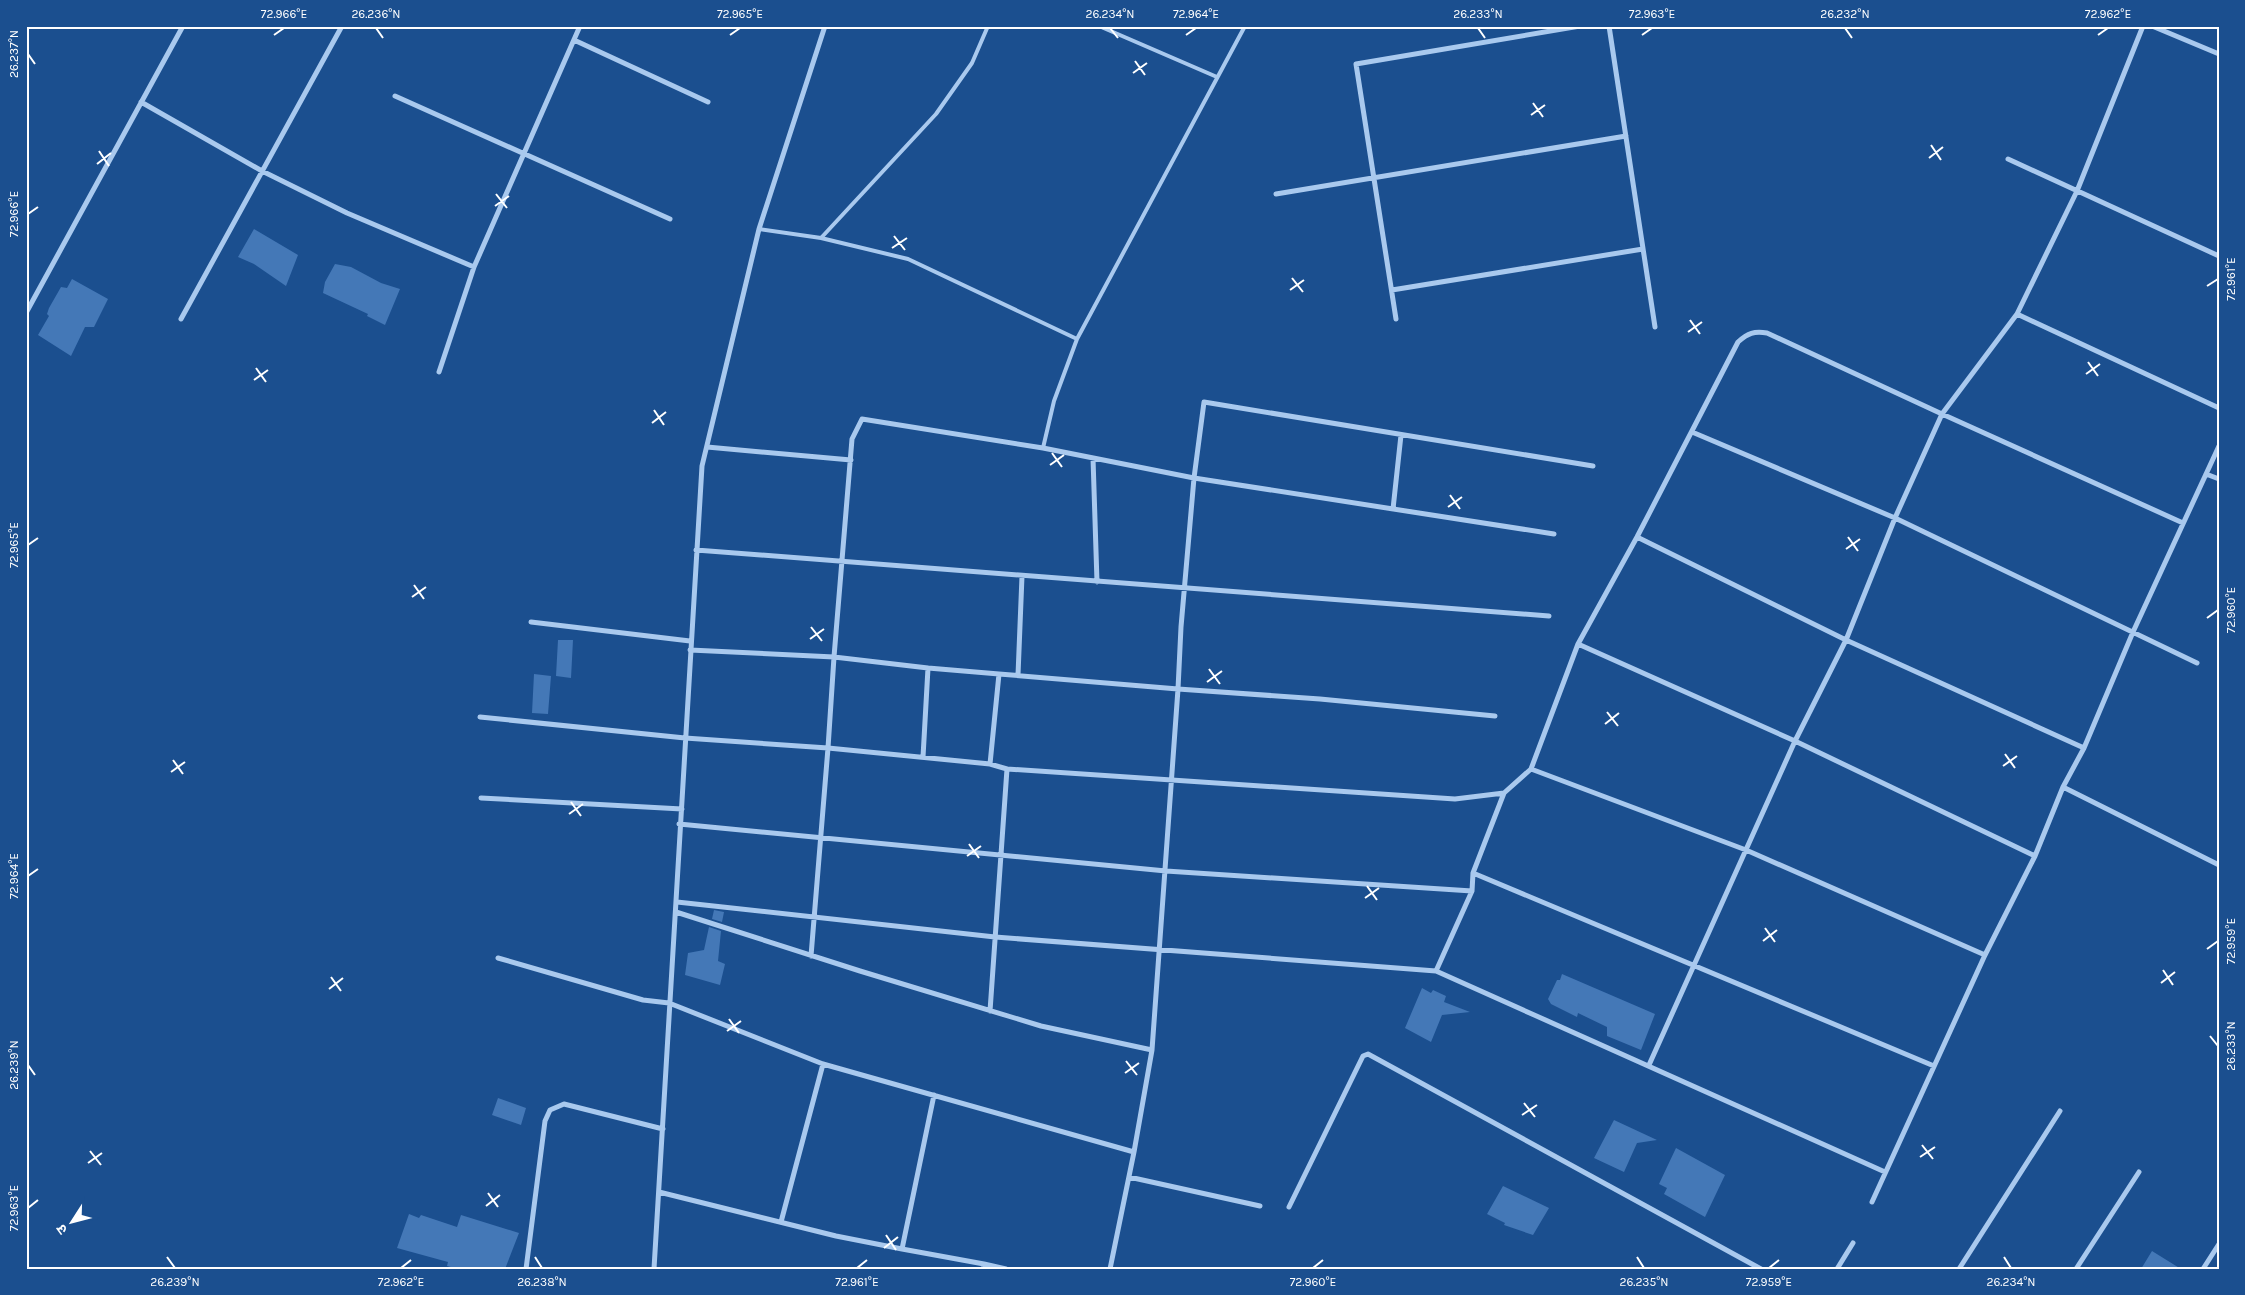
<svg xmlns="http://www.w3.org/2000/svg" width="2245" height="1295" viewBox="0 0 2245 1295" font-family="Karla,'Noto Sans Devanagari',sans-serif">
  <style>
    .building { fill: #4478b7 }
    .lines { fill: none; stroke-linecap: round; stroke-linejoin: round }
    .service { stroke: #a9c9ee; stroke-width: 4 }
    .minor { stroke: #a9c9ee; stroke-width: 5 }
    .ticks { fill: none; stroke: #fff; stroke-width: 2 }
    .neatline { fill: none; stroke: #fff; stroke-width: 2 }
    .ticks-label { font-size: 12px; text-anchor: middle; fill: #fff }
  </style>
  <rect width="100%" height="100%" fill="#1b4f8f"/>
  <path class="building" d="M 254,229 L 298,255 L 286,286 L 254,264 L 238,257 Z
    M 335,264 L 351,267 L 381,283 L 400,289 L 385,325 L 367,316 L 368,314 L 323,293 L 325,282 Z
    M 72,279 L 108,299 L 94,327 L 85,327 L 71,356 L 38,335 L 49,316 L 47,314 L 49,308 L 61,287 L 67,288 Z
    M 558,640 L 573,640 L 571,678 L 556,676 Z
    M 534,674 L 551,676 L 548,714 L 532,713 Z
    M 714,910 L 724,912 L 722,922 L 712,919 Z
    M 709,927 L 721,931 L 718,961 L 725,964 L 720,985 L 685,975 L 688,953 L 704,950 Z
    M 1562,974 L 1655,1014 L 1641,1050 L 1607,1036 L 1607,1027 L 1578,1013 L 1577,1017 L 1551,1004 L 1548,999 L 1557,980 L 1560,980 Z
    M 1422,988 L 1431,993 L 1433,990 L 1446,996 L 1444,1002 L 1470,1012 L 1442,1015 L 1431,1042 L 1405,1028 Z
    M 498,1098 L 526,1108 L 521,1125 L 492,1115 Z
    M 1614,1120 L 1657,1140 L 1637,1143 L 1624,1172 L 1594,1158 Z
    M 1676,1148 L 1725,1175 L 1705,1217 L 1664,1194 L 1667,1188 L 1659,1184 Z
    M 1503,1186 L 1549,1208 L 1533,1235 L 1504,1225 L 1505,1223 L 1487,1214 Z
    M 409,1214 L 419,1218 L 421,1215 L 457,1227 L 461,1215 L 519,1233 L 505,1269 L 458,1269 L 447,1266 L 448,1262 L 397,1248 Z
    M 2152,1251 L 2181,1269 L 2141,1269 Z"/>
  <g class="lines">
    <path class="service" d="M 1099,26 L 1217,77
      M 759,229 L 821,238 L 908,259 L 1077,339
      M 821,238 L 936,114 L 972,63 L 988,26
      M 1043,448 L 1054,401 L 1077,339 L 1245,26"/>
    <path class="minor" d="M 1609,26 L 1655,327
      M 2152,26 L 2219,54
      M 574,40 L 708,102
      M 395,96 L 670,219
      M 141,102 L 262,171 L 347,213 L 474,267 L 580,26
      M 2008,159 L 2219,256
      M 1276,194 L 1626,136
      M 1392,290 L 1643,249
      M 26,313 L 183,26
      M 2017,314 L 2219,408
      M 181,319 L 342,26
      M 1396,319 L 1356,64 L 1580,26
      M 439,372 L 474,267
      M 1692,432 L 1895,518 L 2197,663
      M 707,447 L 851,460
      M 1093,458 L 1097,582
      M 2206,474 L 2219,479
      M 1393,509 L 1401,435
      M 1554,534 L 1194,478 L 1204,402 L 1593,466
      M 1637,537 L 1846,640 L 2084,748
      M 696,550 L 1549,616
      M 531,622 L 690,641
      M 1578,644 L 1795,741 L 2035,856
      M 928,668 L 999,674 L 990,764
      M 999,674 L 1178,689 L 1152,1050
      M 1018,675 L 1022,576
      M 480,717 L 685,738 L 828,748 L 834,657 L 690,650
      M 923,757 L 928,668 L 834,657 L 852,439 L 862,419 L 1043,448 L 1194,478 L 1181,627 L 1178,689 L 1320,699 L 1495,716
      M 1007,769 L 1455,799 L 1504,793
      M 1531,769 L 1746,850 L 1985,955
      M 2063,787 L 2219,865
      M 481,798 L 682,809
      M 679,824 L 1166,871 L 1472,891
      M 1473,873 L 1934,1066
      M 677,902 L 995,937 L 1436,971 L 1885,1172
      M 676,912 L 860,971 L 1041,1026 L 1152,1050 L 1134,1152
      M 811,956 L 828,748 L 990,764 L 1007,769 L 990,1011
      M 498,958 L 643,1000 L 669,1003 L 823,1064 L 1134,1152 L 1110,1269
      M 1436,971 L 1472,891 L 1473,873 L 1504,793 L 1531,769 L 1578,644 L 1637,537 L 1738,342 C 1748,333 1754,331 1767,333 L 1942,414 L 2017,314 L 2077,191 L 2143,26
      M 1649,1065 L 1795,741 L 1846,640 L 1895,518 L 1942,414 L 2183,523
      M 1129,1177 L 1260,1206
      M 659,1192 L 836,1236 L 902,1249 L 934,1095
      M 1872,1202 L 1985,955 L 2035,856 L 2063,787 L 2084,748 L 2133,632 L 2219,446
      M 1289,1207 L 1363,1056 L 1368,1054 L 1761,1269
      M 781,1222 L 823,1064
      M 902,1249 L 984,1264
      M 526,1269 L 545,1121 L 550,1110 L 564,1104 L 663,1129
      M 654,1269 L 702,466 L 759,229 L 825,26
      M 983,1269 L 984,1264 L 1006,1269
      M 1837,1269 L 1853,1243
      M 1959,1269 L 2060,1111
      M 2076,1269 L 2139,1172
      M 2203,1269 L 2219,1244"/>
  </g>
  <path class="ticks" d="M 376,28 L 383,38M 1110,28 L 1118,38M 1478,28 L 1485,38M 1845,28 L 1852,38M 274,35 L 284,28M 730,35 L 740,28M 1186,35 L 1196,28M 1642,35 L 1652,28M 2098,35 L 2108,28M 28,54 L 35,64M 1135,61 L 1145,75M 1133,73 L 1147,63M 1533,103 L 1543,117M 1531,115 L 1545,105M 1931,145 L 1941,160M 99,151 L 109,166M 1929,158 L 1943,147M 97,164 L 111,153M 496,194 L 507,208M 495,206 L 509,196M 28,214 L 38,207M 894,236 L 905,250M 892,248 L 907,238M 1292,278 L 1303,292M 2207,286 L 2218,279M 1290,290 L 1304,280M 1690,320 L 1700,334M 1688,332 L 1702,322M 2088,362 L 2098,376M 256,368 L 266,382M 2086,374 L 2100,364M 254,380 L 268,370M 654,410 L 664,425M 652,423 L 666,412M 1052,453 L 1062,467M 1050,465 L 1064,455M 1450,495 L 1460,509M 1448,507 L 1462,497M 1848,537 L 1858,551M 28,545 L 38,538M 1846,549 L 1860,539M 414,585 L 424,599M 412,597 L 426,587M 2207,618 L 2218,610M 811,627 L 822,641M 810,639 L 824,629M 1209,669 L 1220,684M 1207,682 L 1222,671M 1607,712 L 1618,726M 1605,724 L 1619,713M 2005,754 L 2015,768M 173,760 L 183,774M 2003,766 L 2017,756M 171,772 L 185,762M 571,802 L 581,816M 569,814 L 583,804M 969,844 L 979,858M 967,856 L 981,846M 28,876 L 38,869M 1367,886 L 1377,900M 1365,898 L 1379,888M 1765,928 L 1775,942M 1763,941 L 1777,930M 2207,949 L 2218,941M 2163,970 L 2173,985M 331,977 L 341,991M 2161,983 L 2175,972M 329,989 L 343,978M 729,1019 L 739,1033M 727,1031 L 741,1021M 2210,1036 L 2218,1046M 1126,1061 L 1137,1075M 28,1065 L 35,1075M 1125,1073 L 1139,1063M 1524,1103 L 1535,1117M 1522,1115 L 1537,1105M 1922,1145 L 1933,1159M 90,1151 L 101,1165M 1920,1157 L 1935,1147M 88,1163 L 102,1153M 488,1193 L 498,1207M 486,1206 L 500,1195M 28,1208 L 38,1200M 886,1235 L 896,1250M 884,1248 L 898,1237M 167,1257 L 175,1268M 535,1257 L 542,1268M 1637,1257 L 1644,1268M 2004,1257 L 2011,1268M 401,1268 L 411,1260M 857,1268 L 867,1260M 1313,1268 L 1323,1260M 1769,1268 L 1779,1260"/>
  <rect width="2245" height="1295" fill="none" stroke="#1b4f8f" stroke-width="55"/>
  <g transform="translate(72 1222) rotate(234)" stroke="#1b4f8f" stroke-width="4" paint-order="stroke">
  <path d="M0-4L9 19L0 12L-9 19Z" fill="#ffffff"/>
  <text y="-8" font-size="14" font-weight="bold" text-anchor="middle" fill="#ffffff">उ</text>
  </g>
  <rect x="28" y="28" width="2190" height="1240" class="neatline"/>
  <g class="ticks-label">
    <text x="284" y="18">72.966°E</text>
    <text x="376" y="18">26.236°N</text>
    <text x="740" y="18">72.965°E</text>
    <text x="1110" y="18">26.234°N</text>
    <text x="1196" y="18">72.964°E</text>
    <text x="1478" y="18">26.233°N</text>
    <text x="1652" y="18">72.963°E</text>
    <text x="1845" y="18">26.232°N</text>
    <text x="2108" y="18">72.962°E</text>
    <text transform="translate(14 54) rotate(-90)" y="4">26.237°N</text>
    <text transform="translate(14 214) rotate(-90)" y="4">72.966°E</text>
    <text transform="translate(2231 279) rotate(-90)" y="4">72.961°E</text>
    <text transform="translate(14 545) rotate(-90)" y="4">72.965°E</text>
    <text transform="translate(2231 610) rotate(-90)" y="4">72.960°E</text>
    <text transform="translate(14 876) rotate(-90)" y="4">72.964°E</text>
    <text transform="translate(2231 941) rotate(-90)" y="4">72.959°E</text>
    <text transform="translate(2231 1046) rotate(-90)" y="4">26.233°N</text>
    <text transform="translate(14 1065) rotate(-90)" y="4">26.239°N</text>
    <text transform="translate(14 1208) rotate(-90)" y="4">72.963°E</text>
    <text x="175" y="1286">26.239°N</text>
    <text x="401" y="1286">72.962°E</text>
    <text x="542" y="1286">26.238°N</text>
    <text x="857" y="1286">72.961°E</text>
    <text x="1313" y="1286">72.960°E</text>
    <text x="1644" y="1286">26.235°N</text>
    <text x="1769" y="1286">72.959°E</text>
    <text x="2011" y="1286">26.234°N</text>
  </g>
</svg>
